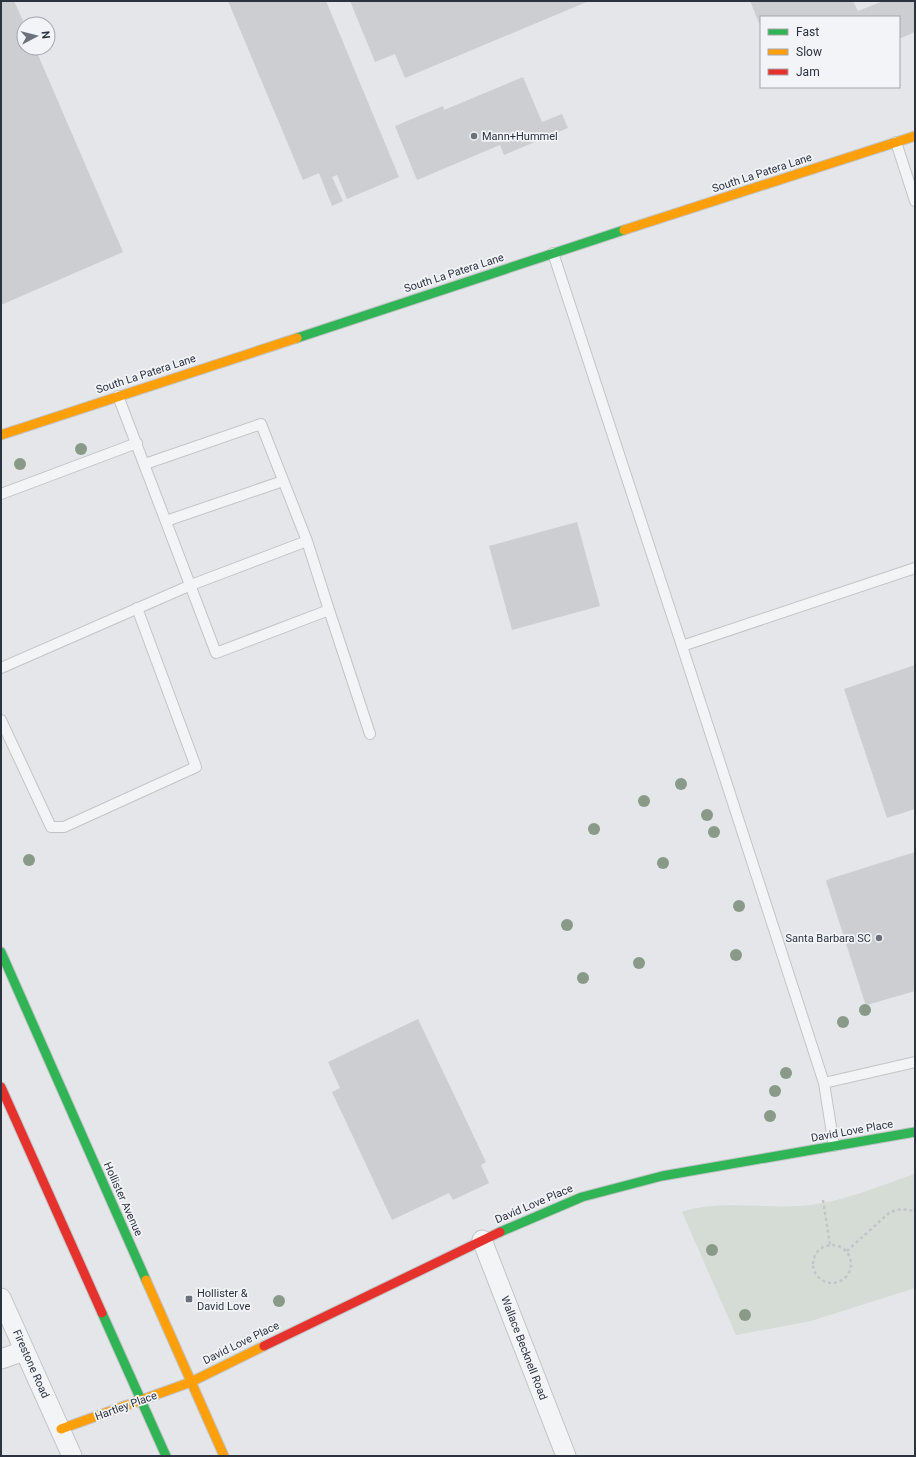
<svg xmlns="http://www.w3.org/2000/svg" width="916" height="1457" viewBox="0 0 916 1457" font-family="Roboto,sans-serif">
  <style>
    .green { fill: #d4dcd5 }
    .building { fill: #ccced1 }
    .lines { fill: none; stroke-linecap: round; stroke-linejoin: round }
    .lane-casing { stroke: #c2c4c7; stroke-width: 12 }
    .street-casing { stroke: #c2c4c7; stroke-width: 21 }
    .fast-casing { stroke: #c2c4c7; stroke-width: 11 }
    .slow-casing { stroke: #c2c4c7; stroke-width: 11 }
    .jam-casing { stroke: #c2c4c7; stroke-width: 11 }
    .path { stroke: #c3c4c8; stroke-width: 2.5; stroke-dasharray: 3 3; stroke-linecap: butt }
    .lane { stroke: #f3f4f5; stroke-width: 10 }
    .street { stroke: #f3f4f5; stroke-width: 19 }
    .fast { stroke: #30b455; stroke-width: 9 }
    .slow { stroke: #ff9f0a; stroke-width: 9 }
    .jam { stroke: #e5322d; stroke-width: 9 }
    .tree { fill: #899a89 }
    .poi-dot { fill: #6c717b; stroke: #f2f4f7; stroke-width: 1.5 }
    .labels { text-anchor: middle; dominant-baseline: central; stroke-width: 3.5; stroke-linejoin: round; paint-order: stroke }
    .poi-label { font-size: 11px; fill: #2c3240; stroke: #f2f4f7; text-anchor: start }
    .street-label { font-size: 11px; fill: #2c3240; stroke: #f2f4f7 }
  </style>
  <rect width="100%" height="100%" fill="#e4e6e9"/>
  <path class="green" d="M 915,1174 L 915,1288 L 811,1321 L 736,1335 L 682,1212 C 721,1199 769,1210 810,1205 C 846,1201 881,1185 915,1174 Z"/>
  <path class="building" d="M 1,1 L 14,1 L 24,23 L 24,48 L 35,48 L 123,252 L 1,305 Z
    M 228,1 L 326,1 L 399,177 L 347,199 L 337,175 L 332,177 L 343,201 L 332,206 L 319,173 L 303,180 Z
    M 350,1 L 589,1 L 405,78 L 395,54 L 375,62 Z
    M 750,1 L 853,1 L 858,11 L 883,1 L 915,1 L 915,32 L 899,39 L 899,17 L 761,17 L 761,22 L 759,23 Z
    M 523,77 L 542,122 L 562,114 L 568,128 L 504,155 L 500,145 L 417,180 L 395,126 L 443,106 L 444,110 Z
    M 577,522 L 600,606 L 512,630 L 489,546 Z
    M 915,665 L 915,809 L 887,818 L 844,689 Z
    M 915,852 L 915,991 L 867,1005 L 865,1003 L 826,881 L 829,879 Z
    M 418,1019 L 486,1162 L 481,1165 L 489,1183 L 453,1200 L 449,1193 L 392,1220 L 332,1092 L 340,1088 L 328,1062 Z"/>
  <g class="lines">
    <g class="lane-casing">
      <path id="lane" d="M 896,142 L 915,201
        M 553,253 L 682,646
        M 118,396 L 216,653 L 329,610 L 370,734
        M 145,464 L 261,424 L 307,541 L 329,610
        M 1,494 L 137,443
        M 166,521 L 283,481
        M 1,668 L 191,585 L 307,541
        M 1,720 L 51,827 L 64,827 L 196,767 L 137,608
        M 824,1083 L 915,1062
        M 834,1146 L 824,1083 L 682,646 L 915,568"/>
    </g>
    <g class="street-casing">
      <path id="street" d="M 482,1240 L 566,1456
        M 1,1298 L 72,1456
        M 1,1359 L 24,1351"/>
    </g>
    <g class="fast-casing">
      <path id="fast" d="M 297,338 L 624,230
        M 1,952 L 146,1280
        M 500,1232 L 582,1197 L 662,1176 L 915,1132
        M 102,1313 L 166,1456"/>
    </g>
    <g class="slow-casing">
      <path id="slow" d="M 624,230 L 915,136
        M 1,435 L 297,338
        M 146,1280 L 224,1456
        M 61,1429 L 191,1382 L 264,1346"/>
    </g>
    <g class="jam-casing">
      <path id="jam" d="M 1,1087 L 102,1313
        M 264,1346 L 500,1232"/>
    </g>
    <path class="path" d="M 823,1200 L 830,1245
      M813 1264a19 19 0 1 1 38 0a19 19 0 1 1-38 0Z
      M 847,1251 L 890,1212 L 901,1209 L 915,1211"/>
    <use href="#lane" class="lane"/>
    <use href="#street" class="street"/>
    <use href="#fast" class="fast"/>
    <use href="#slow" class="slow"/>
    <use href="#jam" class="jam"/>
  </g>
  <g class="tree">
    <circle cx="81" cy="449" r="6"/>
    <circle cx="20" cy="464" r="6"/>
    <circle cx="681" cy="784" r="6"/>
    <circle cx="644" cy="801" r="6"/>
    <circle cx="707" cy="815" r="6"/>
    <circle cx="594" cy="829" r="6"/>
    <circle cx="714" cy="832" r="6"/>
    <circle cx="29" cy="860" r="6"/>
    <circle cx="663" cy="863" r="6"/>
    <circle cx="739" cy="906" r="6"/>
    <circle cx="567" cy="925" r="6"/>
    <circle cx="736" cy="955" r="6"/>
    <circle cx="639" cy="963" r="6"/>
    <circle cx="583" cy="978" r="6"/>
    <circle cx="865" cy="1010" r="6"/>
    <circle cx="843" cy="1022" r="6"/>
    <circle cx="786" cy="1073" r="6"/>
    <circle cx="775" cy="1091" r="6"/>
    <circle cx="770" cy="1116" r="6"/>
    <circle cx="712" cy="1250" r="6"/>
    <circle cx="279" cy="1301" r="6"/>
    <circle cx="745" cy="1315" r="6"/>
  </g>
  <g class="poi-dot">
    <circle cx="474" cy="136" r="4"/>
    <circle cx="879" cy="938" r="4"/>
    <rect x="185" y="1295" width="8" height="8" rx="2"/>
  </g>
  <g class="labels">
    <g class="poi-label">
      <text x="482" y="136">Mann+Hummel</text>
      <text x="871" y="938" text-anchor="end">Santa Barbara SC</text>
      <text x="197" y="1293">Hollister &amp;<tspan x="197" dy="13">David Love</tspan></text>
    </g>
    <g class="street-label">
      <text transform="translate(762 173) rotate(-18)">South La Patera Lane</text>
      <text transform="translate(454 273) rotate(-18)">South La Patera Lane</text>
      <text transform="translate(146 374) rotate(-18)">South La Patera Lane</text>
      <text transform="translate(852 1131) rotate(-10)">David Love Place</text>
      <text transform="translate(123 1199) rotate(66)">Hollister Avenue</text>
      <text transform="translate(534 1204) rotate(-23)">David Love Place</text>
      <text transform="translate(241 1343) rotate(-26)">David Love Place</text>
      <text transform="translate(524 1348) rotate(69)">Wallace Becknell Road</text>
      <text transform="translate(31 1364) rotate(66)">Firestone Road</text>
      <text transform="translate(126 1406) rotate(-20)">Hartley Place</text>
    </g>
  </g>
  <rect width="916" height="1457" fill="none" stroke="#2c3240" stroke-width="4"/>
  <rect x="760" y="16" width="140" height="72" fill="#f2f4f7" stroke="#a3a6ae"/>
  <rect x="768" y="29" width="20" height="6" fill="#30b455" stroke="#a3a6ae"/>
  <text x="796" y="36" font-size="12" fill="#2c3240">Fast</text>
  <rect x="768" y="49" width="20" height="6" fill="#ff9f0a" stroke="#a3a6ae"/>
  <text x="796" y="56" font-size="12" fill="#2c3240">Slow</text>
  <rect x="768" y="69" width="20" height="6" fill="#e5322d" stroke="#a3a6ae"/>
  <text x="796" y="76" font-size="12" fill="#2c3240">Jam</text>
  <g transform="translate(36 36) rotate(83)"><circle r="19" fill="#f2f4f7" stroke="#a3a6ae"/>
  <path d="M0-3L7 15L0 10L-7 15Z" fill="#6c717b"/>
  <text y="-6" font-size="11" font-weight="bold" text-anchor="middle" fill="#2c3240">N</text>
  </g>
</svg>
